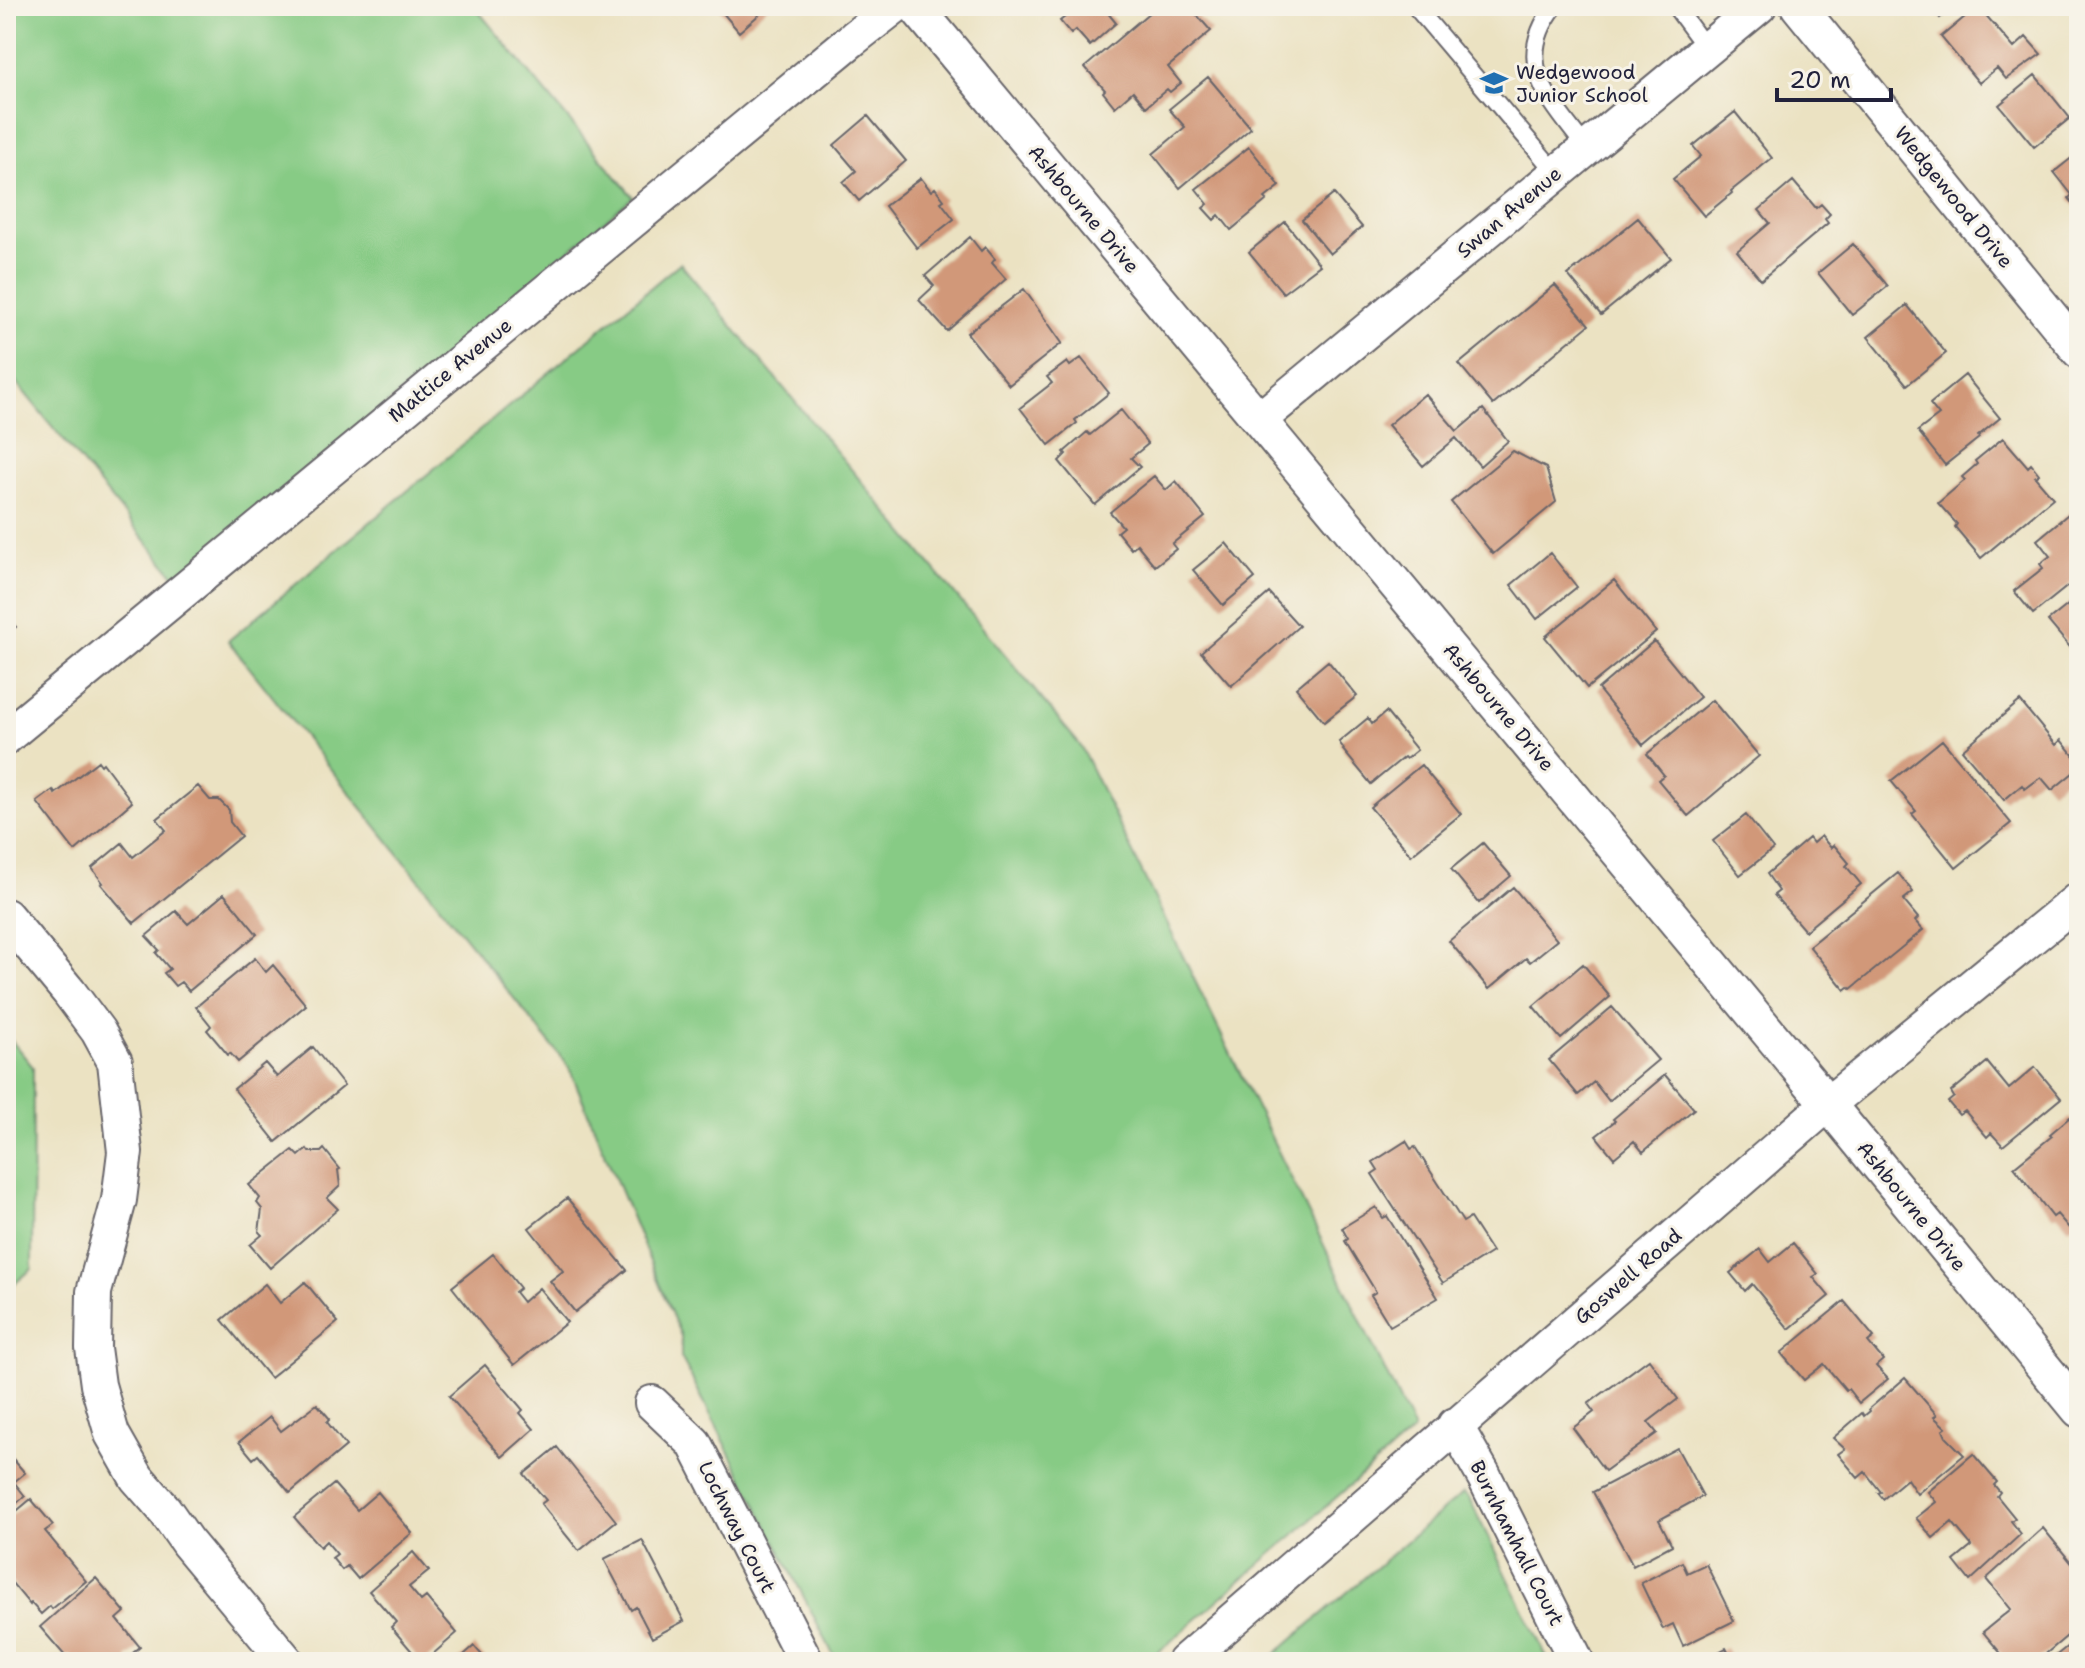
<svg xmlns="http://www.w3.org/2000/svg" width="2085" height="1668" viewBox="0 0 2085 1668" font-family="'Shantell Sans',sans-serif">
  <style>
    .green { fill: #87cb85; stroke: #547660; stroke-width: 2 }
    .building { fill: #d19879 }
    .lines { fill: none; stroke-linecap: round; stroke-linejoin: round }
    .service-casing { stroke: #68656a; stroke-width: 20 }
    .minor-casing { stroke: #68656a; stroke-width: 38 }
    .service { stroke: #fff; stroke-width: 16 }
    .minor { stroke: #fff; stroke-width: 34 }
    .labels { text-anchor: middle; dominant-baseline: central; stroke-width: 6; stroke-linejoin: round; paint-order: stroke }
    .poi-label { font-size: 20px; fill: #22223b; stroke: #f7f3e8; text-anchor: start }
    .street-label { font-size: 20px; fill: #22223b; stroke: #f7f3e8 }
  </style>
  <rect width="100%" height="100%" fill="#f7f3e8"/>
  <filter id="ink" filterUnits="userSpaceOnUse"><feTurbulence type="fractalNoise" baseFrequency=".0125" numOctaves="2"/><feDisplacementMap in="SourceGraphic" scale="16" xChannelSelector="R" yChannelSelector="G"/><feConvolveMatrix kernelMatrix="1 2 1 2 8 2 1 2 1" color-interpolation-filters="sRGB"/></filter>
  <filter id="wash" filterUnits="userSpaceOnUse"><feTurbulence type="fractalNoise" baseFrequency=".006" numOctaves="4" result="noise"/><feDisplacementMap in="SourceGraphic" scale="32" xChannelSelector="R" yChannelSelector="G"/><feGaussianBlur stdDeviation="1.8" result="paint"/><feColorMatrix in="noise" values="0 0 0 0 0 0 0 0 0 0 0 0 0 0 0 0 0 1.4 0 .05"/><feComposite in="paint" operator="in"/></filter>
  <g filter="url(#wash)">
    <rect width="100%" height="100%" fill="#ebe2c2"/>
    <path class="green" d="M 6,6 L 474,6 L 633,197 L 178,580 L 6,370 Z
      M 680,263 L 1080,745 L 1414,1430 L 1147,1662 L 837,1662 L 681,1357 L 681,1336 L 569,1067 L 228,641 Z
      M 6,1034 L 33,1067 L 32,1269 L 6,1291 Z
      M 1463,1493 L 1469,1498 L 1549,1662 L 1266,1662 Z"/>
    <g id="blocks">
      <path class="building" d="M 717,6 L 769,6 L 739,32 Z
        M 1055,6 L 1113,6 L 1107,12 L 1116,23 L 1090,46 L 1076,30 L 1071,34 L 1060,21 L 1065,17 Z
        M 1157,6 L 1189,6 L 1211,31 L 1168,67 L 1181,83 L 1170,92 L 1167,89 L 1146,107 L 1133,91 L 1115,107 L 1103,92 L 1105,90 L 1085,67 Z
        M 1930,6 L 1954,6 L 1940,18 Z
        M 1978,6 L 2014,48 L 2026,37 L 2041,54 L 2006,79 L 1997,68 L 1979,83 L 1941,37 Z
        M 2035,75 L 2070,118 L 2034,147 L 1999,105 Z
        M 1208,77 L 1251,128 L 1180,188 L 1153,154 L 1185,127 L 1169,109 Z
        M 1735,112 L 1772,158 L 1731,191 L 1732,193 L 1704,216 L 1673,179 L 1701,156 L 1693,146 Z
        M 868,116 L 906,161 L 859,201 L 843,182 L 856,171 L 834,145 Z
        M 1249,147 L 1280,186 L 1265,198 L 1267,200 L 1231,230 L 1219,215 L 1214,220 L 1203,208 L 1208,204 L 1196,189 Z
        M 2079,152 L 2079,211 L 2069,198 L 2072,195 L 2054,172 Z
        M 921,178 L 931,191 L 935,188 L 944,200 L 941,202 L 954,219 L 917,248 L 885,206 Z
        M 1793,181 L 1816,208 L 1821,204 L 1830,214 L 1825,219 L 1828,223 L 1761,280 L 1737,251 L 1770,223 L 1759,210 Z
        M 1334,194 L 1362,227 L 1330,254 L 1302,220 Z
        M 1638,218 L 1671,258 L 1601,315 L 1568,275 Z
        M 1285,222 L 1320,265 L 1283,293 L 1249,252 Z
        M 970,237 L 981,251 L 985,247 L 995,259 L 992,263 L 1006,279 L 947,331 L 919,300 L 934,286 L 925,276 Z
        M 1853,244 L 1888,286 L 1852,315 L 1818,273 Z
        M 1555,285 L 1589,325 L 1493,405 L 1459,364 Z
        M 1024,289 L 1062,343 L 1009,385 L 967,333 Z
        M 1907,305 L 1946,353 L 1907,385 L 1868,337 Z
        M 1081,358 L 1109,393 L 1075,420 L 1077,423 L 1049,445 L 1020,408 L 1052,383 L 1047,377 L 1067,362 L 1070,366 Z
        M 1965,375 L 2000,418 L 1978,436 L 1979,438 L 1945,465 L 1918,431 L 1939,415 L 1930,404 Z
        M 1425,394 L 1457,431 L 1483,409 L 1508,441 L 1480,466 L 1456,438 L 1423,466 L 1388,425 Z
        M 1121,410 L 1148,444 L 1131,458 L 1140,467 L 1095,505 L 1059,461 L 1066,454 L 1064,452 L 1087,432 L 1090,435 Z
        M 2003,438 L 2028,467 L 2031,464 L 2039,474 L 2035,477 L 2053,498 L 1981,558 L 1955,527 L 1957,524 L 1938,503 L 1965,480 L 1962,477 L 1977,464 L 1975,461 Z
        M 1513,451 L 1546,468 L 1556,502 L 1493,554 L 1451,502 Z
        M 1154,476 L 1166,490 L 1176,481 L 1205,517 L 1172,544 L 1176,549 L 1155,566 L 1137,544 L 1131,549 L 1117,532 L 1123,527 L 1110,512 Z
        M 2073,510 L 2079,518 L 2079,577 L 2033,614 L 2014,591 L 2043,568 L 2040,564 L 2050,556 L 2037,540 Z
        M 1226,543 L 1255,578 L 1223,605 L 1193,570 Z
        M 1550,553 L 1577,587 L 1537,619 L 1511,585 Z
        M 1614,580 L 1656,632 L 1587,688 L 1545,637 Z
        M 1269,593 L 1299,626 L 1231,686 L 1201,652 Z
        M 2079,596 L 2079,658 L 2048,621 Z
        M 6,615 L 16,627 L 6,636 Z
        M 1654,641 L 1700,697 L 1643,745 L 1598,689 Z
        M 1328,661 L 1357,696 L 1324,722 L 1296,688 Z
        M 1712,700 L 1759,756 L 1688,816 L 1658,780 L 1664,775 L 1647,754 Z
        M 2020,701 L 2056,745 L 2061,740 L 2079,762 L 2079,768 L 2052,790 L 2041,777 L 2025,789 L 2022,785 L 2004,800 L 1962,750 Z
        M 1386,712 L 1417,750 L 1406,759 L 1404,757 L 1371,784 L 1343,750 L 1344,749 L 1339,742 L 1368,718 L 1372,724 Z
        M 1942,740 L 2011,823 L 1956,868 L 1912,814 L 1916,811 L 1891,781 Z
        M 98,761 L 101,765 L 103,763 L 132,802 L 75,851 L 37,802 L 53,790 L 55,794 Z
        M 1421,765 L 1461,814 L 1411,855 L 1370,807 Z
        M 198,786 L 210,800 L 219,800 L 229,810 L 230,822 L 241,836 L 134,923 L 101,884 L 103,883 L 92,868 L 122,843 L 133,857 L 166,830 L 157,819 Z
        M 1746,815 L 1773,849 L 1740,875 L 1713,841 Z
        M 1821,836 L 1831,848 L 1834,845 L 1849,863 L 1846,866 L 1861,884 L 1805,931 L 1774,895 L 1779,891 L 1767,874 L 1809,838 L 1813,843 Z
        M 1483,843 L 1511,876 L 1479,903 L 1451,869 Z
        M 1898,873 L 1913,892 L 1903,900 L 1918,918 L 1915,921 L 1923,930 L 1851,989 L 1849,987 L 1845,990 L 1809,946 Z
        M 1513,887 L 1557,940 L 1530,962 L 1526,958 L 1489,989 L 1449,941 Z
        M 224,894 L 257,934 L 189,991 L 181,982 L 175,986 L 164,973 L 170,969 L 156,953 L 159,950 L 146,936 L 176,911 L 188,924 Z
        M 255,958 L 266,972 L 273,965 L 306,1005 L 238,1062 L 230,1053 L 228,1055 L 207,1030 L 211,1026 L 196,1007 Z
        M 1583,964 L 1610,997 L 1561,1039 L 1533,1006 Z
        M 1612,1007 L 1658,1060 L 1609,1101 L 1594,1082 L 1578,1095 L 1549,1060 Z
        M 313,1047 L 344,1086 L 276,1142 L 234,1089 L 265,1063 L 277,1077 Z
        M 1987,1062 L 2009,1089 L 2035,1067 L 2061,1098 L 2003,1146 L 1991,1133 L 1987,1137 L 1965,1111 L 1959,1115 L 1948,1102 L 1954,1097 L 1951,1092 Z
        M 1665,1075 L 1694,1109 L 1643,1152 L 1634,1141 L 1614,1158 L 1596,1136 L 1615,1121 L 1613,1119 Z
        M 2070,1117 L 2079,1129 L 2079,1220 L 2069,1228 L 2057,1214 L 2053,1217 L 2014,1167 L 2052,1136 L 2050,1134 Z
        M 1406,1141 L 1411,1149 L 1415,1147 L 1463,1222 L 1470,1218 L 1492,1252 L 1443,1283 L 1372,1174 L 1378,1170 L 1373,1162 Z
        M 307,1149 L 309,1152 L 321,1152 L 324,1149 L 340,1169 L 338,1170 L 340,1186 L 327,1198 L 338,1209 L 270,1268 L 250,1245 L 262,1235 L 259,1232 L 262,1209 L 257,1203 L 260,1198 L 249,1185 L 293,1150 L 299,1156 Z
        M 567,1198 L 627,1270 L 575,1312 L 550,1281 L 563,1271 L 529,1228 Z
        M 1376,1207 L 1383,1218 L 1387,1216 L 1438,1298 L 1390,1326 L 1371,1295 L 1376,1292 L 1345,1241 L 1348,1239 L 1342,1228 Z
        M 1793,1243 L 1818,1274 L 1813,1277 L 1829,1296 L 1789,1329 L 1752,1284 L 1745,1291 L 1730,1273 L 1760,1249 L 1770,1262 Z
        M 493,1254 L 520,1288 L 515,1292 L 523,1302 L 539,1288 L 567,1322 L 514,1365 L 452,1287 Z
        M 305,1282 L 338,1322 L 270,1378 L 222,1320 L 265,1284 L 280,1303 Z
        M 1844,1301 L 1874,1337 L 1868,1342 L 1883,1360 L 1876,1366 L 1888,1379 L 1859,1403 L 1848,1389 L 1846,1390 L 1824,1364 L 1804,1380 L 1781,1353 Z
        M 1649,1359 L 1678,1399 L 1648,1422 L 1657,1433 L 1605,1471 L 1573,1428 L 1594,1412 L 1588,1404 Z
        M 485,1365 L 523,1410 L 520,1413 L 534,1429 L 502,1457 L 449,1396 Z
        M 1905,1378 L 1937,1415 L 1934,1417 L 1946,1428 L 1943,1430 L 1946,1437 L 1964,1455 L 1917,1494 L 1907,1479 L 1883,1499 L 1878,1493 L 1881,1492 L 1865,1472 L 1858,1478 L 1838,1454 L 1845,1449 L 1833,1438 L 1862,1413 L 1864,1416 L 1870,1411 L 1869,1409 Z
        M 317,1404 L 330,1419 L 327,1422 L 346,1446 L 290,1493 L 258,1455 L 253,1459 L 239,1442 L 270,1417 L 281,1431 Z
        M 557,1447 L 616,1521 L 579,1551 L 541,1504 L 546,1500 L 524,1474 Z
        M 1677,1448 L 1703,1496 L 1659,1520 L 1672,1545 L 1633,1566 L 1593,1492 Z
        M 6,1451 L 25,1473 L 14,1482 L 25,1496 L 6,1512 Z
        M 1973,1454 L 1997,1482 L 1994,1485 L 2000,1492 L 1997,1496 L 2015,1518 L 2011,1521 L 2021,1534 L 1970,1581 L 1954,1561 L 1972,1546 L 1952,1522 L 1933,1538 L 1916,1518 L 1936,1502 L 1928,1492 Z
        M 334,1484 L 357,1510 L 378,1492 L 412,1533 L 358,1579 L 347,1566 L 342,1570 L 332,1558 L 337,1554 L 326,1541 L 320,1547 L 294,1517 Z
        M 31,1499 L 53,1525 L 45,1531 L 86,1581 L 52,1609 L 50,1606 L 41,1614 L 31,1603 L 30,1605 L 6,1576 L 6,1520 Z
        M 2043,1528 L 2079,1572 L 2079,1626 L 2036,1662 L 2008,1662 L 1983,1632 L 2011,1609 L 1986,1579 Z
        M 642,1540 L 684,1621 L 652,1638 L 636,1607 L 631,1610 L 604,1559 Z
        M 413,1552 L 429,1571 L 409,1587 L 421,1601 L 426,1597 L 457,1633 L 424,1662 L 421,1662 L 391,1627 L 396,1622 L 369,1591 Z
        M 1682,1562 L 1687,1573 L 1706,1564 L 1734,1621 L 1683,1646 L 1673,1624 L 1663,1629 L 1641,1583 Z
        M 96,1578 L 125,1612 L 117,1619 L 140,1647 L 127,1658 L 130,1662 L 76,1662 L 70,1655 L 66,1657 L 40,1627 Z
        M 2079,1637 L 2079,1662 L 2048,1662 Z
        M 474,1646 L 488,1662 L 456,1662 Z
        M 1726,1648 L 1733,1662 L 1699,1662 Z"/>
    </g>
  </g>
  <g filter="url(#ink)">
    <use href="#blocks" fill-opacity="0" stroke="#68656a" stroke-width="2"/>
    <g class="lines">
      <g class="service-casing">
        <path id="service" d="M 1415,6 L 1556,173
          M 1555,6 C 1510,63 1551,101 1586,148
          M 1675,6 L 1706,48"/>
      </g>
      <g class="minor-casing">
        <path id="minor" d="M 915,6 L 1828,1104 L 2079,1410
          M 1798,6 L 2079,351
          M 1260,419 L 1759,6
          M 6,737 L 854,38 L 895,6
          M 6,916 L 69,992 L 98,1031 L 115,1062 L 125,1152 L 119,1200 L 94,1292 L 93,1348 L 98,1385 L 112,1434 L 137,1478 L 164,1509 L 187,1542 L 287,1662
          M 652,1403 L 694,1443 L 806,1662
          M 1455,1425 L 1484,1476 L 1577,1662
          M 1184,1662 L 1828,1104 L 2079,899"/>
      </g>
      <use href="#service" class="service"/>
      <use href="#minor" class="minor"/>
    </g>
  </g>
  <defs>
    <g id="school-bare" transform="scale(2.16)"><path d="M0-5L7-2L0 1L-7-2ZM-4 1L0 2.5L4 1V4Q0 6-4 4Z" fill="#1f6fb2" stroke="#f7f3e8" stroke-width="2.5" paint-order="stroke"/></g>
  </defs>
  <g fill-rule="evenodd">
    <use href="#school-bare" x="1494" y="83"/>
  </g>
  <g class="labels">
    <g class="poi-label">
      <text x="1516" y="72">Wedgewood<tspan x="1516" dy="23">Junior School</tspan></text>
    </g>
    <g class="street-label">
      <text transform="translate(1954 197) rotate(51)">Wedgewood Drive</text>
      <text transform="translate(1084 209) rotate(50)">Ashbourne Drive</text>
      <text transform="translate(1509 212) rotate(-40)">Swan Avenue</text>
      <text transform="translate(450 370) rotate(-39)">Mattice Avenue</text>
      <text transform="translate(1499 707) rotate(50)">Ashbourne Drive</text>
      <text transform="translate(1912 1206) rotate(51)">Ashbourne Drive</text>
      <text transform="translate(1628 1276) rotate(-41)">Goswell Road</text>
      <text transform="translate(737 1527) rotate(63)">Lochway Court</text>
      <text transform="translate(1517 1543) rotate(63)">Burnhamhall Court</text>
    </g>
  </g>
  <rect width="2085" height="1668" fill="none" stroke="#f7f3e8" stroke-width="32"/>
  <path d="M1777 88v12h114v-12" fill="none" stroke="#22223b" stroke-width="4"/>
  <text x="1789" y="88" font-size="24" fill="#22223b" stroke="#f7f3e8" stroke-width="6" paint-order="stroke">20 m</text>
</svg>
